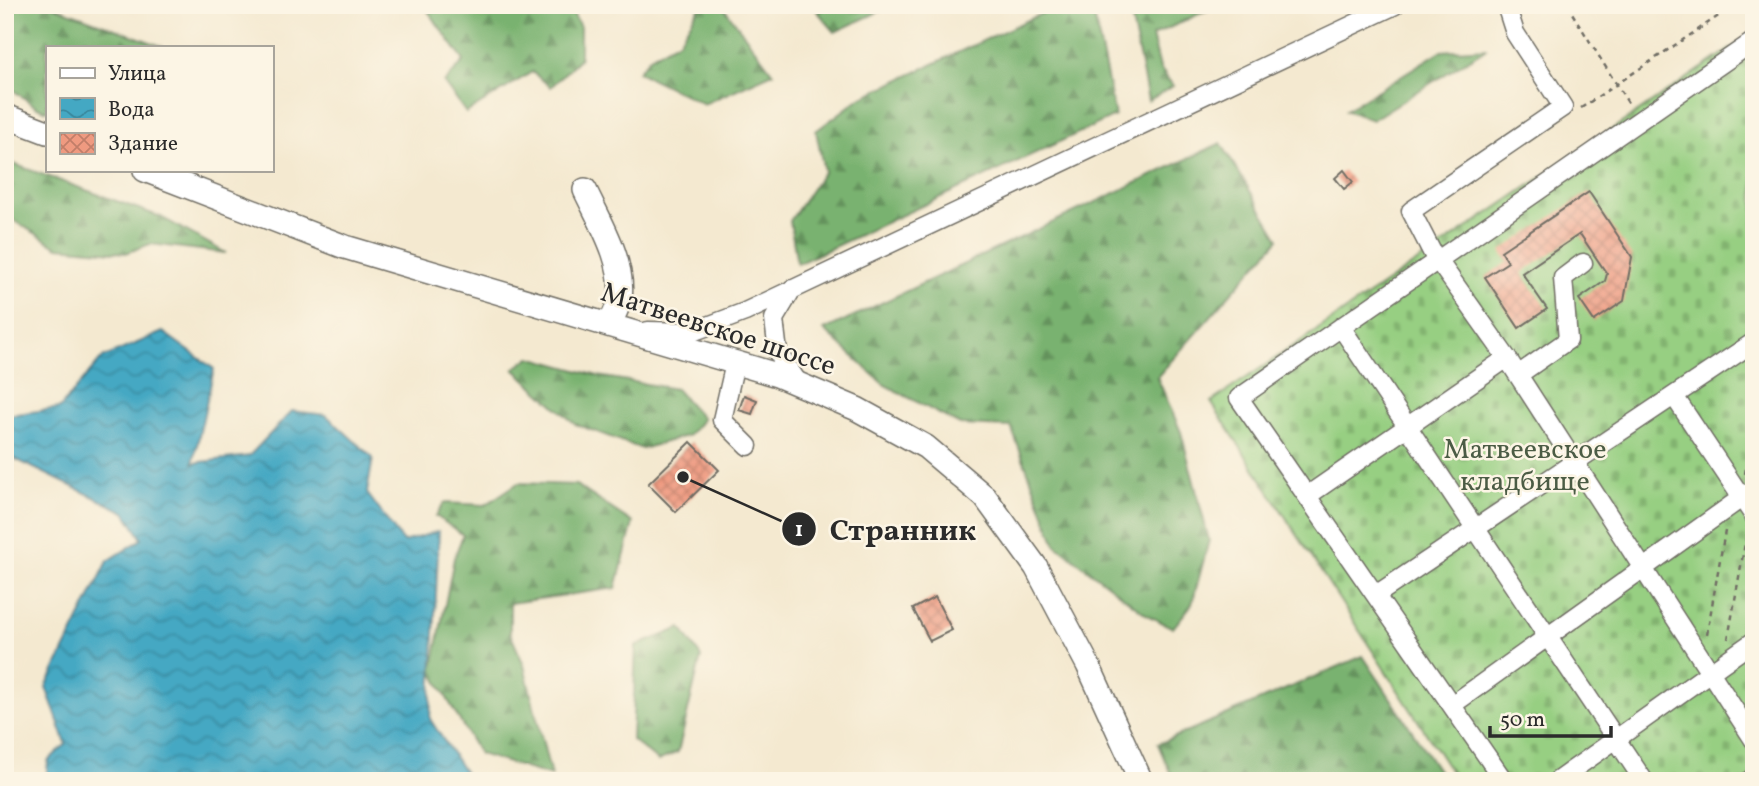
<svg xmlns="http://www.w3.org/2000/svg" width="1759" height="786" viewBox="0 0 1759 786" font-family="Vollkorn,serif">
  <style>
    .forest { fill: url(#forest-firs); stroke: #526e4e; stroke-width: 2 }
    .cemetery { fill: url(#cemetery-stones); stroke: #617d56; stroke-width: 2 }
    .water { fill: url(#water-waves); stroke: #386a77; stroke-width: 2 }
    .building { fill: url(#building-cross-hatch) }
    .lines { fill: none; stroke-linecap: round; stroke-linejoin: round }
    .minor-casing { stroke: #716e65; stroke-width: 21 }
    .major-casing { stroke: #716e65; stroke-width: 26 }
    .path { stroke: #716e65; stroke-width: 2.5; stroke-dasharray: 5 5; stroke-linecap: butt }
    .minor { stroke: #fff; stroke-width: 18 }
    .major { stroke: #fff; stroke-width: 23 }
    .labels { text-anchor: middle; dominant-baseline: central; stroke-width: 5; stroke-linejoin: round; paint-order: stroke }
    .street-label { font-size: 28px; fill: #2b2b2b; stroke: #fcf5e5 }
    .park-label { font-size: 28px; fill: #4b5c45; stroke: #fcf5e5 }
    .leader { fill: none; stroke: #2b2b2b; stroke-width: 2.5 }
    .callout-dot { fill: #2b2b2b; stroke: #fcf5e5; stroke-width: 2.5 }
    .mark-label { font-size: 21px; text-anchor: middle; font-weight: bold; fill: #fff }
    .callout-label { font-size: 30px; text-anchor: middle; font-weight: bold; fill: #2b2b2b; stroke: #fcf5e5; stroke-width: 5; stroke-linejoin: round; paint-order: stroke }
  </style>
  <defs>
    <pattern id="forest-firs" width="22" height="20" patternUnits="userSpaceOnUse" patternTransform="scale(1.75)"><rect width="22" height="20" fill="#79b270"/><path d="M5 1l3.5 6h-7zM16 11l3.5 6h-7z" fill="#63915c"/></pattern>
    <pattern id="cemetery-stones" width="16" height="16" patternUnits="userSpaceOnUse" patternTransform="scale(1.75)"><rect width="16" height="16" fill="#97cf82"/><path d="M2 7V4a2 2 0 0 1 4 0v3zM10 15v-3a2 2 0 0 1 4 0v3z" fill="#82b270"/></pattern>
    <pattern id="water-waves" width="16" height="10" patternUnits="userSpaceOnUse" patternTransform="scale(1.75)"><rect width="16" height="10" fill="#44a8c3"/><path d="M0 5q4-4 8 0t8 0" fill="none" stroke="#39899f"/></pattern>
    <pattern id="building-cross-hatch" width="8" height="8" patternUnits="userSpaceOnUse" patternTransform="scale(1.75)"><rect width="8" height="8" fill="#ef9a80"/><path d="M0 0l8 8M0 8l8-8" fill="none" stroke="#c27e69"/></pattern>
  </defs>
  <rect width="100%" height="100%" fill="#fcf5e5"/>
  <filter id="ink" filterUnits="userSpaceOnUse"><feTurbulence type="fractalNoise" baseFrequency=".0143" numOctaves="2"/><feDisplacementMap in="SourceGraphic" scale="14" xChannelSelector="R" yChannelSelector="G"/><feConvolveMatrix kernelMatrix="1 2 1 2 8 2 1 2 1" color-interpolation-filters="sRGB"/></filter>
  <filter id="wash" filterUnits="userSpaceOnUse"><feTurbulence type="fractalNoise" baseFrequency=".00686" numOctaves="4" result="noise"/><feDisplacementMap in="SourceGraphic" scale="28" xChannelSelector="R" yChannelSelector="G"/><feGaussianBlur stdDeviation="1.57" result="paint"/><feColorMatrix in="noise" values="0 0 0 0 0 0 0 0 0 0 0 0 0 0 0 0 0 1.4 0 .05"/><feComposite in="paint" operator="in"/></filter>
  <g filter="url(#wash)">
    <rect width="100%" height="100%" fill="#f4e9d0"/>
    <path class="forest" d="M 5,5 L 50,5 L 164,47 L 47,47 L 47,111 L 35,106 L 5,84 Z
      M 437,5 L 569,5 L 580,27 L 580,58 L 551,87 L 532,72 L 466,113 L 444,83 L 464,61 L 428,11 Z
      M 701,5 L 722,5 L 773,73 L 704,104 L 638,72 L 650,57 L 679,41 Z
      M 812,5 L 893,5 L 835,32 Z
      M 1060,5 L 1092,5 L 1115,116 L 797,264 L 790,221 L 824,171 L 816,131 L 860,98 Z
      M 1129,5 L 1218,5 L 1152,36 L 1160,68 L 1173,86 L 1148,101 Z
      M 1487,48 L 1372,120 L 1346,110 L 1441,51 Z
      M 1221,143 L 1279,239 L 1157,377 L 1181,432 L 1209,540 L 1192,604 L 1173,628 L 1147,615 L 1056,545 L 1011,427 L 960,425 L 883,384 L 824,330 Z
      M 5,161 L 161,217 L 226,253 L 150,244 L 126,253 L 58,247 L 5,215 Z
      M 530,357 L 598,376 L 676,389 L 703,419 L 689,435 L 642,449 L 575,424 L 514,369 Z
      M 518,483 L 576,485 L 633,523 L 616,588 L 510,603 L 510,633 L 524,665 L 551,776 L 479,754 L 432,672 L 454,558 L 463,535 L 436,516 L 444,503 L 485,505 Z
      M 681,628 L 701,657 L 678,752 L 658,761 L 632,740 L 636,646 Z
      M 1363,656 L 1445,781 L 1174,781 L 1158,744 Z"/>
    <path class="cemetery" d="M 1754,33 L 1754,781 L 1457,781 L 1211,402 Z"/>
    <path class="water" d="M 163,332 L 214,369 L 193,463 L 249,456 L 292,411 L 326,415 L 373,458 L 367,493 L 403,542 L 439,531 L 430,719 L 470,781 L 46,781 L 48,761 L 66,744 L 46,687 L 108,561 L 142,539 L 125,512 L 5,454 L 5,432 L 10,415 L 60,408 L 102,358 Z"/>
    <g id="blocks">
      <path class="building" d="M 1344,170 L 1353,182 L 1344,189 L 1335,178 Z
        M 1589,192 L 1632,257 L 1624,301 L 1594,321 L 1579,299 L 1605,281 L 1607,274 L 1580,234 L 1522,273 L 1547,309 L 1519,328 L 1485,277 L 1508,262 L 1501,251 Z
        M 744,395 L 757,400 L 752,414 L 739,410 Z
        M 691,442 L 719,470 L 676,512 L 648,484 Z
        M 935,597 L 952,630 L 930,641 L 913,609 Z"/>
    </g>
  </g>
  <g filter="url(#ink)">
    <use href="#blocks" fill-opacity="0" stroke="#716e65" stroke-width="2"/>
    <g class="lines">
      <g class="minor-casing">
        <path id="minor" d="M 1506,5 L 1515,33 L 1563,107 L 1411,211 L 1432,252 L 1507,358 L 1754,740
          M 792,289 L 774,319 L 778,353 L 799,384
          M 1341,327 L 1644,781
          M 648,331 L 692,332 L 745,312 L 1395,5
          M 735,363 L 722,420 L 748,446
          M 1518,375 L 1568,340 L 1563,278 L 1583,263
          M 1674,396 L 1754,516
          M 1307,496 L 1507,358
          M 1376,595 L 1754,342
          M 1452,705 L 1754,489
          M 1504,781 L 1239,398 L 1754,41
          M 1557,781 L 1754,641
          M 1749,781 L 1754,777"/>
      </g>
      <g class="major-casing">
        <path id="major" d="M 5,116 L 47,132
          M 145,170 L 345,247 L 777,375 L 857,409 L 926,447 L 985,497 L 1036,567 L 1088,665 L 1141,781
          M 585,190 C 600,222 625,262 620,299 C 618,308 613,317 609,325"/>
      </g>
      <path class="path" d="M 1567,5 L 1630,106
        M 1581,108 L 1735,5
        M 1745,474 L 1754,422
        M 1707,634 L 1725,531
        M 1728,639 L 1747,532"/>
      <use href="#minor" class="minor"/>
      <use href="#major" class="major"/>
    </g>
  </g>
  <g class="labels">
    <g class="street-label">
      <text transform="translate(718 330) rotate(18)">Матвеевское шоссе</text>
    </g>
    <g class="park-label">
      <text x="1525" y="450">Матвеевское<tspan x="1525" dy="32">кладбище</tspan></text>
    </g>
  </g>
  <path class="leader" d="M683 477L799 529"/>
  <g class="callout-dot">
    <circle cx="683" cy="477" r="7"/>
    <circle cx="799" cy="529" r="18"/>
  </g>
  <g class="mark-label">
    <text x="799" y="536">1</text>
  </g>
  <g class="callout-label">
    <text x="903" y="540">Странник</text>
  </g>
  <rect width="1759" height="786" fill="none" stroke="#fcf5e5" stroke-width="28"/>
  <rect x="46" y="46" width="228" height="126" fill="#fcf5e5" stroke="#a8a49b" stroke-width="2"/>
  <rect x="60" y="68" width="35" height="10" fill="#ffffff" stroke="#a8a49b" stroke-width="2"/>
  <text x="108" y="80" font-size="21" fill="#2b2b2b">Улица</text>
  <rect x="60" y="98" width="35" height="21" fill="url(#water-waves)" stroke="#a8a49b" stroke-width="2"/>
  <text x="108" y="116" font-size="21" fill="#2b2b2b">Вода</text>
  <rect x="60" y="133" width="35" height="21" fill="url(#building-cross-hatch)" stroke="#a8a49b" stroke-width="2"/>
  <text x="108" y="150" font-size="21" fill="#2b2b2b">Здание</text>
  <path d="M1490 726v10h121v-10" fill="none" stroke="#2b2b2b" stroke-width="3.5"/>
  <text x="1500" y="726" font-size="21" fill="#2b2b2b" stroke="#fcf5e5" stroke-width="5" paint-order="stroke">50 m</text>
</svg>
